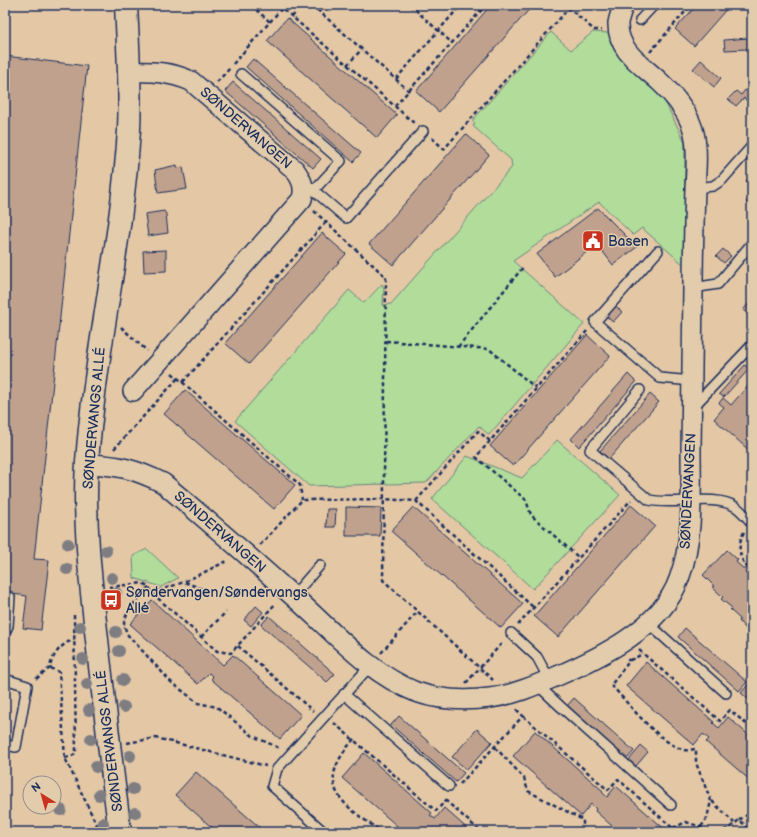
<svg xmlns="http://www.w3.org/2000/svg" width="757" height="837" viewBox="0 0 757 837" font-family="'Balsamiq Sans',sans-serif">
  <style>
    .green { fill: #b1dc9a; stroke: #66867c }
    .building { fill: #c0a18d; stroke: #1b2f5e }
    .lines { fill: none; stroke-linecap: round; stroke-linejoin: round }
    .service-casing { stroke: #1b2f5e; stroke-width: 12 }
    .minor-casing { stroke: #1b2f5e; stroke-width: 22 }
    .tertiary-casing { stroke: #1b2f5e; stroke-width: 25 }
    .path { stroke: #1b2f5e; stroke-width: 2.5; stroke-dasharray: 4 3; stroke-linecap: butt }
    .service { stroke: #e2ccac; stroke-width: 9 }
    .minor { stroke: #e2ccac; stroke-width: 19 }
    .tertiary { stroke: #e2ccac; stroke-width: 22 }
    .tree { fill: #7e7d82 }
    .labels { text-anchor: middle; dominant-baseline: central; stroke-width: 3; stroke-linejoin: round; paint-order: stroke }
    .street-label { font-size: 14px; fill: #1b2f5e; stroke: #e2ccac }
    .poi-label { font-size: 14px; fill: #1b2f5e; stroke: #e2ccac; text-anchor: start }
  </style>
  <rect width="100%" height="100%" fill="#e4c8a6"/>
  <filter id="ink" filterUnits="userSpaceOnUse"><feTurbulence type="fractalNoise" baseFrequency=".025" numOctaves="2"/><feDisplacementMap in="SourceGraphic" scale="8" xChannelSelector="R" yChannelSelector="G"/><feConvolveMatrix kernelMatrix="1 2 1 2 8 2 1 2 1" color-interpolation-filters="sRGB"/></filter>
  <g filter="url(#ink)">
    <path class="green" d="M 551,32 L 571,50 L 593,32 L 608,33 L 661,94 L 685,142 L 684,265 L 642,228 L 633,235 L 599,202 L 513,261 L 584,324 L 489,435 L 479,426 L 426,483 L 309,486 L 235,421 L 349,290 L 364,303 L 382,284 L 384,288 L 383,305 L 391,304 L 512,167 L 511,160 L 473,126 L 475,123 L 472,121 Z
      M 557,440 L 620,495 L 533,589 L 432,499 L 467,456 L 522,478 Z
      M 147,549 L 178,578 L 161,587 L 134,578 L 133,556 Z"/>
    <path class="building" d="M 491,5 L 533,5 L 439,112 L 416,91 Z
      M 697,5 L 730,5 L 694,46 L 675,29 Z
      M 287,18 L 397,115 L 377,138 L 267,41 Z
      M 748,38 L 748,49 L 725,50 L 724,40 Z
      M 5,56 L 87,66 L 34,559 L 49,560 L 41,630 L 23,628 L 27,596 L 5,593 Z
      M 253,59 L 361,153 L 353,162 L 246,67 Z
      M 701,60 L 721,78 L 714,87 L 693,69 Z
      M 233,82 L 321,159 L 313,168 L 225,91 Z
      M 745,90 L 749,94 L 752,90 L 752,102 L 750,104 L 744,98 L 736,106 L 728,99 L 736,91 L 741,95 Z
      M 466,134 L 489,155 L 393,265 L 369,244 Z
      M 177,165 L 177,168 L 183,167 L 187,189 L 158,193 L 155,170 Z
      M 752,174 L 752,187 L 746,181 Z
      M 752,195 L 752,208 L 746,202 Z
      M 598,208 L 637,247 L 613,265 L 597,244 L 555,277 L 537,254 Z
      M 164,211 L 166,214 L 168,233 L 148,236 L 145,214 Z
      M 322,233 L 346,254 L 249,364 L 225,343 Z
      M 723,249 L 731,256 L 724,263 L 716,256 Z
      M 166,250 L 166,271 L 144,272 L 143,251 Z
      M 752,300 L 752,318 L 743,310 Z
      M 616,306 L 622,312 L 613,322 L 606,316 Z
      M 587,335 L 610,356 L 513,466 L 490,446 Z
      M 745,365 L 749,369 L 724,397 L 719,394 Z
      M 628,374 L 636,382 L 579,447 L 571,439 Z
      M 752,381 L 752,417 L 750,420 L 752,422 L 752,453 L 714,419 L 724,407 L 719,403 L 723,398 L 731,405 Z
      M 185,390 L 295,485 L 274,509 L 164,414 Z
      M 650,394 L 659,402 L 609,459 L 600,451 Z
      M 631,505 L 655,526 L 558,637 L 534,616 Z
      M 346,507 L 381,508 L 380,536 L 346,536 Z
      M 413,507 L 523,604 L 501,628 L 391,531 Z
      M 327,509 L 336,509 L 335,527 L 326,527 Z
      M 727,550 L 738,560 L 736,562 L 746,571 L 745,573 L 752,580 L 752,636 L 739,621 L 740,619 L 730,610 L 732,608 L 721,599 L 723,597 L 712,587 L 714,586 L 703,575 Z
      M 152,600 L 223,665 L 233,655 L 301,715 L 280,739 L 211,679 L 213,677 L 209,673 L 198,684 L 130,624 Z
      M 256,606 L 263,612 L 251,626 L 244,620 Z
      M 269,616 L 335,674 L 327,682 L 261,625 Z
      M 685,628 L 747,682 L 739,691 L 678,637 Z
      M 646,662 L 714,722 L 713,723 L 719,728 L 728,717 L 752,738 L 752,782 L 706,742 L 709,739 L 703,734 L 694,745 L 626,686 Z
      M 752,680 L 752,694 L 748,699 L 741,693 Z
      M 574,698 L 634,751 L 626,760 L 566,707 Z
      M 399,716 L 464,773 L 456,782 L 391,725 Z
      M 477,729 L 492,742 L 467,770 L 452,757 Z
      M 535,731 L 603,791 L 602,792 L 607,797 L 616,786 L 668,832 L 619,832 L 595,811 L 596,809 L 591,804 L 581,816 L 513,756 Z
      M 641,746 L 648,752 L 636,766 L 629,760 Z
      M 5,751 L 8,751 L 5,771 Z
      M 364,753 L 432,813 L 430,815 L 435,819 L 444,808 L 471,832 L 424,832 L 425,831 L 420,826 L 415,832 L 404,832 L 342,778 Z
      M 196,772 L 265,832 L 217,832 L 175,795 Z"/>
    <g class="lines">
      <g class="service-casing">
        <path id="service" d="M 640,20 L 654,5
          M 241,74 L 341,161 L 314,190
          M 304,182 L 346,218 L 423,131
          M 695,188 L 713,186 L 722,180 L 752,146
          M 658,251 L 595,322 L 660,378 L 692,381
          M 693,288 L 718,284 L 752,243
          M 640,390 L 590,450 L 649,500 C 675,506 714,493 736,507 C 742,511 747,518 752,523
          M 694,406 L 752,345
          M 293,596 L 320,565
          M 648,623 L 726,693
          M 5,632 L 8,626 L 10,597
          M 511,633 L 537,657 L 549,679
          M 5,679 L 27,686 L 16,747 L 5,745
          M 540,683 L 544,691 L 560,706 L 671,805
          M 344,694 L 449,786
          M 324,832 L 272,786 L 277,769 L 370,666"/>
      </g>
      <g class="minor-casing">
        <path id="minor" d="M 130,72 C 152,71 170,72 191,81 L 295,170 C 302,180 305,187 302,199 L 133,391
          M 87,464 C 118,465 135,469 163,483 C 207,520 251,558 294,597 C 333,631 368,673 416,692 C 439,700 467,701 490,698 C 513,695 534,686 555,677 C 599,658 662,628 679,579 C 694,539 691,492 691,450 C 692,396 692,342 693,288 C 693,255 694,222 695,188 C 696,170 698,150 694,133 C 689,113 674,95 659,81 C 642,65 617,51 618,23 C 619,17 622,10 623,5"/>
      </g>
      <g class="tertiary-casing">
        <path id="tertiary" d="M 120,832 C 112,774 106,716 99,658 C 92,593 83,527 87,462 C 95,351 122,242 129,130 C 131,88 128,47 126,5"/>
      </g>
      <path class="path" d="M 251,5 L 270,22
        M 312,5 L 409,91
        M 410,5 L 452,43
        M 292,17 L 302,5
        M 650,52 L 691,5
        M 233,64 L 282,8 L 414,123
        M 347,65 L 362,49
        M 396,79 L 461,5
        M 217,82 L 230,68
        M 395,106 L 486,5
        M 432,138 L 444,149 L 569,8 L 594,30 L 602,30
        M 314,211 L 386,277 L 383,580 L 493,680
        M 121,327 L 147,351
        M 386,341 L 489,349 L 536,388
        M 458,347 L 524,266
        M 172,373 L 300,485 L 302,500
        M 183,382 L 326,222
        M 490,441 L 476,457 L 526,500 L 531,515 L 578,557
        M 114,449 L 178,378
        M 416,501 L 478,431 L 490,441 L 587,331
        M 744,532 C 735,549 741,561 752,575
        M 260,545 L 302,500 L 384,499 L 416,501 L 533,607
        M 185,582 L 202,589
        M 109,587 L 143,583 L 149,587 L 152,593 L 217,651 L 231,653 L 276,603
        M 149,587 C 141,594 123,614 124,625 C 125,628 126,631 127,634 L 171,682 L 198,703 L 217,707 L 253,736 L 281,749
        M 152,593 L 184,582 L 229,560
        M 518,625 L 631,500
        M 201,637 L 226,612
        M 238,646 L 313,711
        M 639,650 L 720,721 L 730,710 L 752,729
        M 381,653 L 418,611
        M 627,660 L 630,660 L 611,685 C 630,705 658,742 684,750 C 687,751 692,749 696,749 L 696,763 L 711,801 L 707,818 L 701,827
        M 630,660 L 643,654
        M 50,668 L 59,672 L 65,758 L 100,832
        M 36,679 L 50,668 C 51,657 62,642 74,640
        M 466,683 L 503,642
        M 523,716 L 608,790 L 618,779 L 677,832
        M 334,723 L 436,811 L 449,797
        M 354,739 C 312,787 342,804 382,832
        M 127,743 L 156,738 L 266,766
        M 495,747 L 524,778 L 528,791 L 583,820 L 583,832
        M 65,758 L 72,756 L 76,753 L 74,615
        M 460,784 L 523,716 L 516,709
        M 445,800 L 481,832
        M 712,801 L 734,823
        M 739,820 L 752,812
        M 673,828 L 686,822 L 701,827 L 702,832
        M 717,832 L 728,829 L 739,820 L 752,831"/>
      <use href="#service" class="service"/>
      <use href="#minor" class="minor"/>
      <use href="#tertiary" class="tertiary"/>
    </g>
    <g class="tree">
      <circle cx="68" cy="544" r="6"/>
      <circle cx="106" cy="551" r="6"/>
      <circle cx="67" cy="569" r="6"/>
      <circle cx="112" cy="578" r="6"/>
      <circle cx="116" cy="593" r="6"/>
      <circle cx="80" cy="627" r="6"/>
      <circle cx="116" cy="632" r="6"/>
      <circle cx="119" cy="651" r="6"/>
      <circle cx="83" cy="659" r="6"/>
      <circle cx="123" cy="680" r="6"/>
      <circle cx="87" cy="684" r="6"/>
      <circle cx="124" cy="707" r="6"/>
      <circle cx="89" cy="710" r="6"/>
      <circle cx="91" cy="739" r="6"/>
      <circle cx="130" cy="756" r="6"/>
      <circle cx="96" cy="767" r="6"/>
      <circle cx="133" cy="789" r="6"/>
      <circle cx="99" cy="795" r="6"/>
      <circle cx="61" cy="810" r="6"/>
      <circle cx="135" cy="813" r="6"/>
      <circle cx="103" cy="823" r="6"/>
    </g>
  </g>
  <defs>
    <g id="civic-square" transform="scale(1.15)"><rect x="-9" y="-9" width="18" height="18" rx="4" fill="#c8321e" stroke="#e2ccac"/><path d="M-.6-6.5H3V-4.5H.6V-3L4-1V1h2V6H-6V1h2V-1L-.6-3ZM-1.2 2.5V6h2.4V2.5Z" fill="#fff"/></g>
    <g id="bus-square" transform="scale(1.15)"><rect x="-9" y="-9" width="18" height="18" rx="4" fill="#c8321e" stroke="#e2ccac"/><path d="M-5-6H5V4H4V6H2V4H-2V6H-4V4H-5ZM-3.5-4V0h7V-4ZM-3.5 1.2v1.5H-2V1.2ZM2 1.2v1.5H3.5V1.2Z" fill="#fff"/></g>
  </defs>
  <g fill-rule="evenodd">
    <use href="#civic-square" x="593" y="241"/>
    <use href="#bus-square" x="111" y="600"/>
  </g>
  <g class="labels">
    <g class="street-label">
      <text transform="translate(246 128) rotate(41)">SØNDERVANGEN</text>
      <text transform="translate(94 418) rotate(-85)">SØNDERVANGS ALLÉ</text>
      <text transform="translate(688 491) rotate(-87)">SØNDERVANGEN</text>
      <text transform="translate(220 532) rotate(41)">SØNDERVANGEN</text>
      <text transform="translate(109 741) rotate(-97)">SØNDERVANGS ALLÉ</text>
    </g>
    <g class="poi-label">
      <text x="608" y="241">Basen</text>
      <text x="126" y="592">Søndervangen/Søndervangs<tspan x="126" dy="16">Allé</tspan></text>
    </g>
  </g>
  <rect width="757" height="837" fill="none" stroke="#e2ccac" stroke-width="20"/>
  <rect x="10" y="10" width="737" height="817" fill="none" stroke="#1b2f5e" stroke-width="1.5" filter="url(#ink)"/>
  <g transform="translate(42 795) rotate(323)"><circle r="19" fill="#e2ccac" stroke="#928d8d"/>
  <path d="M0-3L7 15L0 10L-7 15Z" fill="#c8321e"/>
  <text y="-6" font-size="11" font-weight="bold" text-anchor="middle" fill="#1b2f5e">N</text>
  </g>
</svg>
